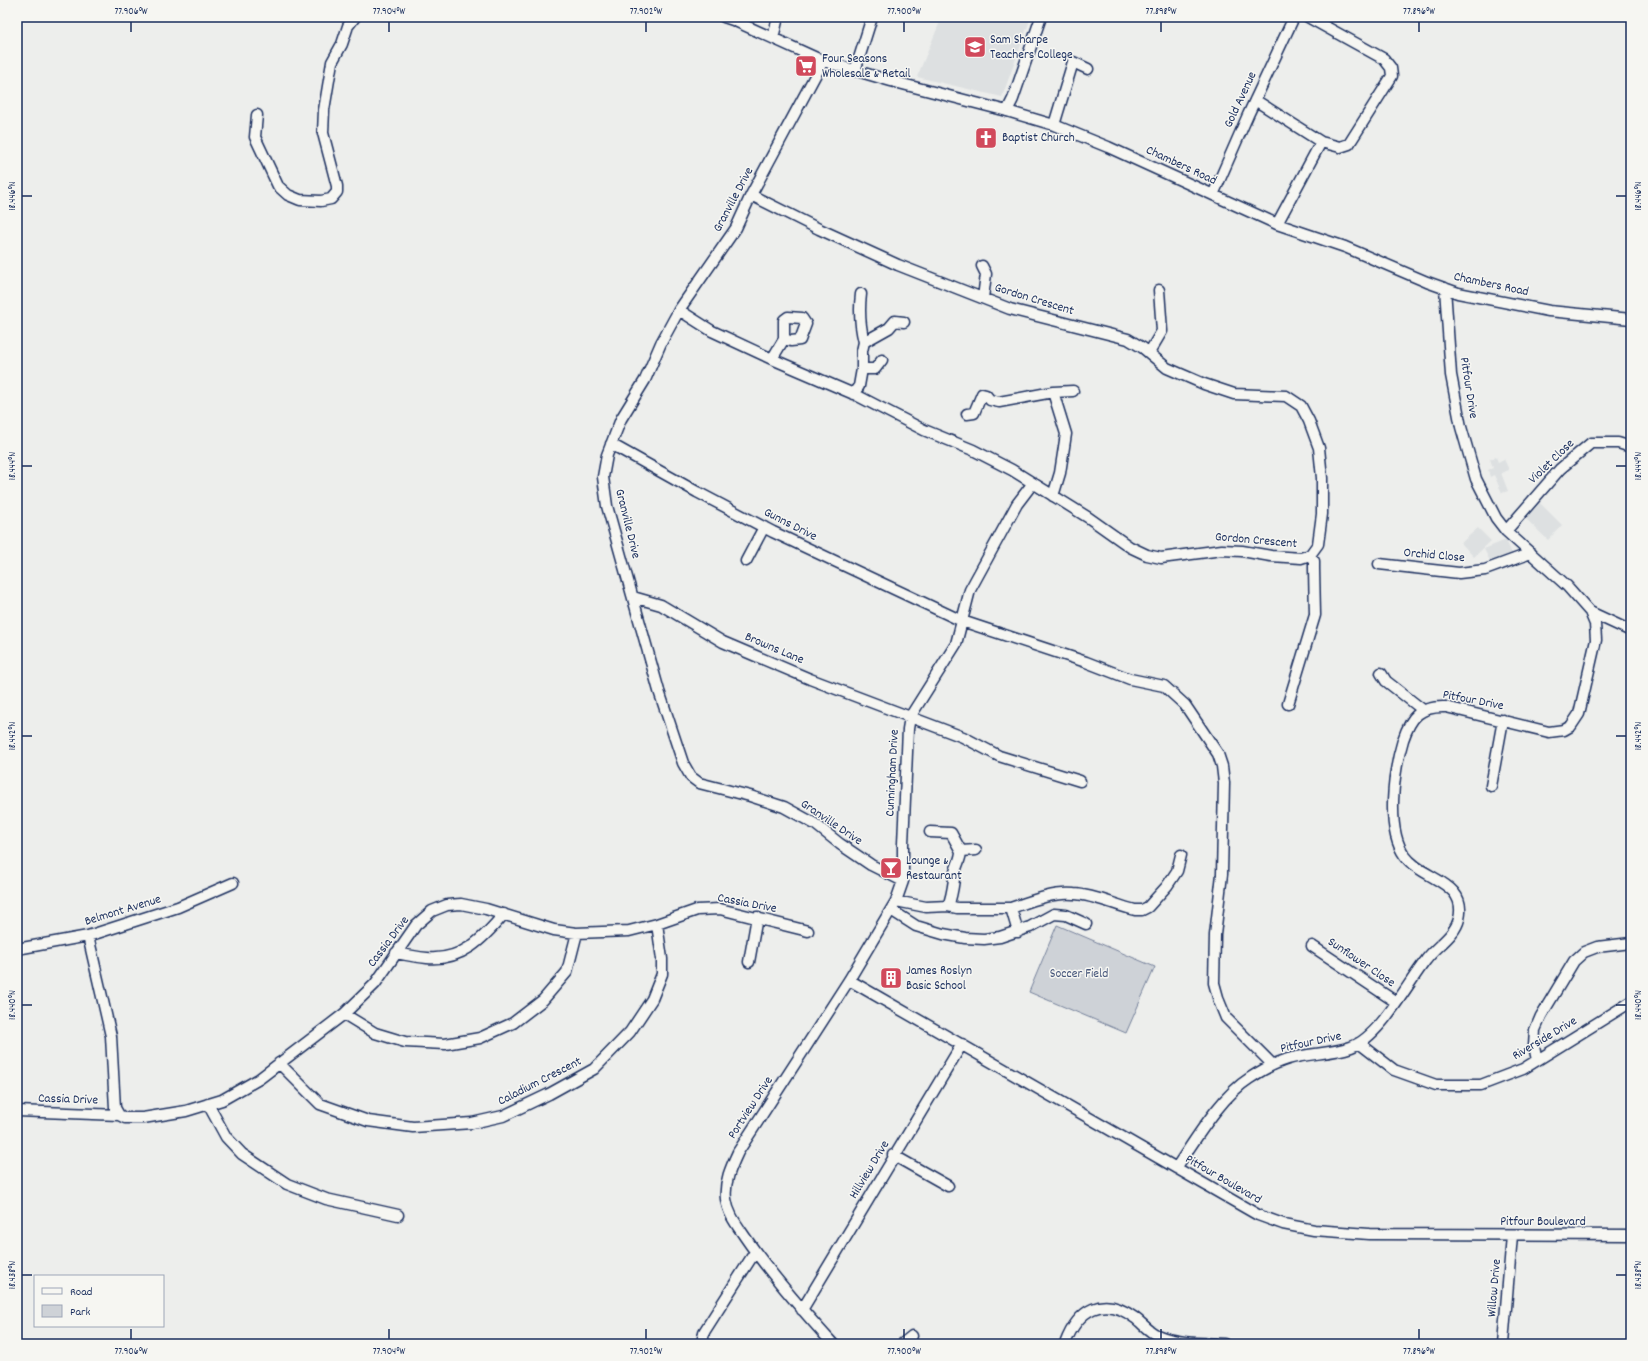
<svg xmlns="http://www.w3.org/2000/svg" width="1648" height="1361" viewBox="0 0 1648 1361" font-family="Dekko,sans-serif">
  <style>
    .built { fill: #dde0e1 }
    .green { fill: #ced2d7; stroke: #74809a }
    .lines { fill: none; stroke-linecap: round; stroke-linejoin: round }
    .minor-casing { stroke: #1b2f5e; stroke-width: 13 }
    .minor { stroke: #f6f6f2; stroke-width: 10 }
    .ticks { fill: none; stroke: #1b2f5e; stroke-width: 1.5 }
    .labels { text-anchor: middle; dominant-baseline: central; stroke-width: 3; stroke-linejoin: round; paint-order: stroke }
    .poi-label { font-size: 13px; fill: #1b2f5e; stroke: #f6f6f2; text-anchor: start }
    .street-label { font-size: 13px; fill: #1b2f5e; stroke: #f6f6f2 }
    .park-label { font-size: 13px; fill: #48587c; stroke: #f6f6f2 }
    .neatline { fill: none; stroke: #1b2f5e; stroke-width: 1.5 }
    .ticks-label { font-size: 10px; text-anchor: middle; fill: #1b2f5e }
  </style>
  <rect width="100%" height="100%" fill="#edeeec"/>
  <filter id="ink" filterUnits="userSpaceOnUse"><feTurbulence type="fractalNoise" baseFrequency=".025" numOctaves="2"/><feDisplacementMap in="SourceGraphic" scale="8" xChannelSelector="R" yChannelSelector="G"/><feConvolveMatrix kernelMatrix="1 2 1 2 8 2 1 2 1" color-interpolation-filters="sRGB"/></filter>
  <g filter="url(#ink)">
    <path class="built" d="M 942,17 L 1031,17 L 1002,97 L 917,77 Z
      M 1496,457 L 1498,462 L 1504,459 L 1509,470 L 1501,473 L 1508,491 L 1502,493 L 1494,475 L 1490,477 L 1488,470 L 1493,468 L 1490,459 Z
      M 1540,503 L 1562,525 L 1548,540 L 1525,518 Z
      M 1478,528 L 1491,541 L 1474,557 L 1461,543 Z
      M 1506,540 L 1513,556 L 1492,565 L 1484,549 Z"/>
    <path class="green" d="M 1057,925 L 1155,967 L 1126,1033 L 1029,992 Z"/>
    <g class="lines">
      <g class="minor-casing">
        <path id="minor" d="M 724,17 L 733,20 L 823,61 L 891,81 L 1007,111 L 1054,125 L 1108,147 L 1277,224 L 1345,247 L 1427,282 L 1458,293 L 1549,311 L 1631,319
          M 773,38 L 778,17
          M 823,61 L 751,195 L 736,228 L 679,310 L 661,343 L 645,380 L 621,419 L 607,455 L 603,477 L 607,506 L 659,691 L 683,763 L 691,777 L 699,783 L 750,796 L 784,807 L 815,824 L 840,844 L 871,865 L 903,881
          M 855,71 L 872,17
          M 1255,100 L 1321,142 L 1340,147 L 1349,144 L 1392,76 L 1391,68 L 1384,59 L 1308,17
          M 1007,111 L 1013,99 L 1041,17
          M 257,115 L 255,137 L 278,186 L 288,195 L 300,200 L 321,201 L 331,199 L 337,192 L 337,186 L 323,133 L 324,110 L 332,62 L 342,44 L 348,26 L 355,17
          M 1054,125 L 1073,62 L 1088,69
          M 1213,195 L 1248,115 L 1294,17
          M 1277,224 L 1321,142
          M 982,266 L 986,274 L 983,298
          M 861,294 C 859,310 860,326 864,342
          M 679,310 L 712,331 L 772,359 L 856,395 L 924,430 L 973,450 L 1012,470 L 1089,518 L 1130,547 L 1147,555 L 1161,558 L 1222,550 L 1242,551 L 1271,556 L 1301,558 L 1310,555 L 1318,544 L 1322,514 L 1322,478 L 1319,448 L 1309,421 L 1301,406 L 1286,396 L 1234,394 L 1204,384 L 1167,368 L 1143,348 L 1128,339 L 1010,309 L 898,265 L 819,229 L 751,195
          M 1149,353 L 1162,331 L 1159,290
          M 772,359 L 784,339 L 791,341 L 800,340 L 806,324 L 802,318 L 788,317 L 784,320 L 784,339
          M 862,369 L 862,351 L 864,342 L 889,328 L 895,321 L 904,322
          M 1053,392 L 1073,391
          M 853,394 L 859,386 L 862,369 L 875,369 L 882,360
          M 967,414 L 974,413 L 982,394 L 986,395 L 990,400 L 999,402 L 1053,392 L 1066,434 L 1060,473 L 1053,496
          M 611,444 L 697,492 L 773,532 L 962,621 L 1086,662 L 1130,679 L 1164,686 L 1185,705 L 1218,754 L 1222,766 L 1224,783 L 1222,874 L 1215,935 L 1214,983 L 1219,1001 L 1226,1018 L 1273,1065
          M 1506,531 L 1560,469 L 1591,443 L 1618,443 L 1631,447
          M 746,561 L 764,527
          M 1379,564 L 1459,573 L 1485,570 L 1531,553
          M 633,597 L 661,605 L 723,642 L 810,679 L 963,737 L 999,756 L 1080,781
          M 1590,612 L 1631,631
          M 1381,673 L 1386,681 L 1423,710
          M 1288,704 L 1315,615 L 1314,569 L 1314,561 L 1310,555
          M 1491,786 L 1503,720
          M 930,832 L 951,833 L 961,851
          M 896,901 L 926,907 L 948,906 L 957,908 L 1011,908
          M 948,906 C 953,893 953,885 955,872 C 957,864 961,859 961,851 L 976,850
          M 891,910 L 916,926 L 943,934 L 965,938 L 984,939 L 1000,937 L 1030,927 L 1054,914 L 1066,915 L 1086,924
          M 1018,932 L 1011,908 C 1031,901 1053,892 1074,894 C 1095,895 1115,905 1135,910 L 1142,910 L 1148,907 L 1167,886 L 1177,871 L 1181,855
          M 88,936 L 111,1036 L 115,1108 L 119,1115 L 125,1118 L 143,1118 L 186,1111 L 222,1100 L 259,1079 L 344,1014 L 375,984 L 416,925 L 432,911 L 447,905 L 461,904 L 486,909 L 554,930 L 576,933 L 629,931 L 657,924 L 697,910 L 720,909 L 808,931
          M 1312,946 L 1396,1002
          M 17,949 L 88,936 L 178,907 L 233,883
          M 396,953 C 406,955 417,957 427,958 C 462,961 483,939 504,914
          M 749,962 L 757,917
          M 849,980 L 1258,1215 L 1283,1224 L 1314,1230 L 1369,1234 L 1631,1235
          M 344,1014 L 375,1033 L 405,1042 L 445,1044 L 480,1038 L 513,1023 L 543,1000 L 567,972 L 577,933
          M 1359,1043 L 1394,1070 L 1436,1085 L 1481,1085 L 1523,1069 L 1631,1002
          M 1537,1060 L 1534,1046 L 1535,1030 L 1541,1016 L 1574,961 L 1584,952 L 1597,947 L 1631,943
          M 279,1063 L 320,1104 L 368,1121 L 413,1127 L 472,1123 L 503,1116 L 549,1094 L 594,1069 L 630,1032 L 652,999 L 662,974 L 662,959 L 657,924
          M 208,1104 L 226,1137 L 242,1154 L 287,1184 L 326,1199 L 398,1215
          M 17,1111 L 119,1115
          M 893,1155 L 948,1186
          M 1176,1168 C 1196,1139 1220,1097 1250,1078 C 1262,1070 1275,1063 1288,1059 C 1309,1053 1331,1054 1351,1047 C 1380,1037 1407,984 1426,960 C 1436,946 1455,936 1459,919 C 1468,881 1422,880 1405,856 C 1385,829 1394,770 1403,740 C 1411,716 1420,706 1446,707 L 1549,732 L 1564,730 L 1571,726 L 1579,714 L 1596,640 L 1595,624 L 1590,612 L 1567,586 L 1506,531 L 1496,518 L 1476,479 L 1461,427 L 1451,375 L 1445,288
          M 802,1310 L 962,1044
          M 702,1344 L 704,1332 L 755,1252
          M 833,1344 C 802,1310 771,1275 745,1237 C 737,1225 728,1214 726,1199 C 724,1182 731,1167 738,1152 L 849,980 L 896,901 L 903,881 L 903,844 L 908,729 L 910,717 L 956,644 L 970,590 L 1017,504 L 1033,483
          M 902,1344 L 912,1336
          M 1065,1344 C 1078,1309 1103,1294 1135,1318 C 1142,1323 1149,1332 1157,1335 C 1178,1344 1201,1343 1224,1344
          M 1503,1344 L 1512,1235"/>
      </g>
      <use href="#minor" class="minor"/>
    </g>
  </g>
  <path class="ticks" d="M 131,22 L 131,32M 389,22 L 389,32M 646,22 L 646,32M 904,22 L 904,32M 1161,22 L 1161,32M 1419,22 L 1419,32M 22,196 L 32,196M 1616,196 L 1626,196M 22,466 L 32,466M 1616,466 L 1626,466M 22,736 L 32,736M 1616,736 L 1626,736M 22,1005 L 32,1005M 1616,1005 L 1626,1005M 22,1275 L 32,1275M 1616,1275 L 1626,1275M 131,1329 L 131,1339M 389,1329 L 389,1339M 646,1329 L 646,1339M 904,1329 L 904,1339M 1161,1329 L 1161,1339M 1419,1329 L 1419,1339"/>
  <defs>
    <g id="university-square" transform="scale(1.15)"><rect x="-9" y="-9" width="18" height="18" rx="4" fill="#d1495b" stroke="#f6f6f2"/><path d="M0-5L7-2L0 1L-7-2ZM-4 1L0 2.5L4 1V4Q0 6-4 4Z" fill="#fff"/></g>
    <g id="supermarket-square" transform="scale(1.15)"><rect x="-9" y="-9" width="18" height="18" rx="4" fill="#d1495b" stroke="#f6f6f2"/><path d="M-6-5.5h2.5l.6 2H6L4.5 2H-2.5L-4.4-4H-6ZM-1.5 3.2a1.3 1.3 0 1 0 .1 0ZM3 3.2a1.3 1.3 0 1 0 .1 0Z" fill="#fff"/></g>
    <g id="church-square" transform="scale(1.15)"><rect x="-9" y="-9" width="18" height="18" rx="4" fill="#d1495b" stroke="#f6f6f2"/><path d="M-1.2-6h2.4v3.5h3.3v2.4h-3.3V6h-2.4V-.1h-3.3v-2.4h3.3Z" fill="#fff"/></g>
    <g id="bar-square" transform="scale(1.15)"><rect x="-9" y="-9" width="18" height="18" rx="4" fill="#d1495b" stroke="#f6f6f2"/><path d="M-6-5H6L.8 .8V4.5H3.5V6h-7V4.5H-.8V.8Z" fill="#fff"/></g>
    <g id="building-square" transform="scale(1.15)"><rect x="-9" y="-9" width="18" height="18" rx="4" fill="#d1495b" stroke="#f6f6f2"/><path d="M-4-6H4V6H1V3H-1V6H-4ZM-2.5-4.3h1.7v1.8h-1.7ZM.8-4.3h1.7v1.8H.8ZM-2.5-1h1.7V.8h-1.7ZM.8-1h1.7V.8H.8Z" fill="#fff"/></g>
  </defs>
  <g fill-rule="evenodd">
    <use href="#university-square" x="975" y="47"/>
    <use href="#supermarket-square" x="806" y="66"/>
    <use href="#church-square" x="986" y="138"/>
    <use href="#bar-square" x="891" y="868"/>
    <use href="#building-square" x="891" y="978"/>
  </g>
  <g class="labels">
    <g class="poi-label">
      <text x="990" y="40">Sam Sharpe<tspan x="990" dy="15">Teachers College</tspan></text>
      <text x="822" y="59">Four Seasons<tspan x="822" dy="15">Wholesale &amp; Retail</tspan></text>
      <text x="1002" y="138">Baptist Church</text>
      <text x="906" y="861">Lounge &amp;<tspan x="906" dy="15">Restaurant</tspan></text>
      <text x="906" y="971">James Roslyn<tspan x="906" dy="15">Basic School</tspan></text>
    </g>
    <g class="street-label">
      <text transform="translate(1241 100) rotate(-65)">Gold Avenue</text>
      <text transform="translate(1181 166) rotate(25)">Chambers Road</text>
      <text transform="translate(734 200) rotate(-62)">Granville Drive</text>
      <text transform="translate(1491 285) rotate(12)">Chambers Road</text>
      <text transform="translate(1034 300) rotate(17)">Gordon Crescent</text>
      <text transform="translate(1468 388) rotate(81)">Pitfour Drive</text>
      <text transform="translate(1552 462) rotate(-44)">Violet Close</text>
      <text transform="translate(627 524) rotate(76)">Granville Drive</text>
      <text transform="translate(790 525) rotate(27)">Gunns Drive</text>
      <text transform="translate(1256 541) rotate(5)">Gordon Crescent</text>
      <text transform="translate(1434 556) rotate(5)">Orchid Close</text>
      <text transform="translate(774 649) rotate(23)">Browns Lane</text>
      <text transform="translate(1473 701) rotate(11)">Pitfour Drive</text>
      <text transform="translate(893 773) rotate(-87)">Cunningham Drive</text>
      <text transform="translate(831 823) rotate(34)">Granville Drive</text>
      <text transform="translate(747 904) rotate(11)">Cassia Drive</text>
      <text transform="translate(123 911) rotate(-17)">Belmont Avenue</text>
      <text transform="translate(389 942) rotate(-53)">Cassia Drive</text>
      <text transform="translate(1361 963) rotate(34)">Sunflower Close</text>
      <text transform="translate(1545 1039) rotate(-31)">Riverside Drive</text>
      <text transform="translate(1311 1043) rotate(-12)">Pitfour Drive</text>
      <text transform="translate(540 1082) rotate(-27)">Caladium Crescent</text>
      <text transform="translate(68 1100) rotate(2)">Cassia Drive</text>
      <text transform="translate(751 1108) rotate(-57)">Portview Drive</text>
      <text transform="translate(870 1170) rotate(-59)">Hillview Drive</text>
      <text transform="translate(1223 1180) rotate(30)">Pitfour Boulevard</text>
      <text x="1543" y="1222">Pitfour Boulevard</text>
      <text transform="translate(1495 1288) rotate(-85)">Willow Drive</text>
    </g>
    <g class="park-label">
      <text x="1079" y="974">Soccer Field</text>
    </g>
  </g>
  <rect width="1648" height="1361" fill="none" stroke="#f6f6f2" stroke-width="44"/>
  <rect x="34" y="1275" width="130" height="52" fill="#f6f6f2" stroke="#9ea6b7"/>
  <rect x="42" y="1288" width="20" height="6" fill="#f6f6f2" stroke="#9ea6b7"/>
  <text x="70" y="1295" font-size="12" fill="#1b2f5e">Road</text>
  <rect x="42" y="1305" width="20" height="12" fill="#ced2d7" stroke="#9ea6b7"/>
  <text x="70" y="1315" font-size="12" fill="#1b2f5e">Park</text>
  <rect x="22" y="22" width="1604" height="1317" class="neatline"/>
  <g class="ticks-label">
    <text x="131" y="14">77.906°W</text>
    <text x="389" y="14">77.904°W</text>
    <text x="646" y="14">77.902°W</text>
    <text x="904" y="14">77.900°W</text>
    <text x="1161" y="14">77.898°W</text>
    <text x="1419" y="14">77.896°W</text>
    <text transform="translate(11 196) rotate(-90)" y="4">18.446°N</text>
    <text transform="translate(1637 196) rotate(-90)" y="4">18.446°N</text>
    <text transform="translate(11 466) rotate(-90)" y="4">18.444°N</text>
    <text transform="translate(1637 466) rotate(-90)" y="4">18.444°N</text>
    <text transform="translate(11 736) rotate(-90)" y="4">18.442°N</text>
    <text transform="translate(1637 736) rotate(-90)" y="4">18.442°N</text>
    <text transform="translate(11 1005) rotate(-90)" y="4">18.440°N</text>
    <text transform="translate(1637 1005) rotate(-90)" y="4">18.440°N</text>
    <text transform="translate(11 1275) rotate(-90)" y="4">18.438°N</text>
    <text transform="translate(1637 1275) rotate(-90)" y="4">18.438°N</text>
    <text x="131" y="1354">77.906°W</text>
    <text x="389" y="1354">77.904°W</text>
    <text x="646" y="1354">77.902°W</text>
    <text x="904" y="1354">77.900°W</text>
    <text x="1161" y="1354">77.898°W</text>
    <text x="1419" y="1354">77.896°W</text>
  </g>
</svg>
